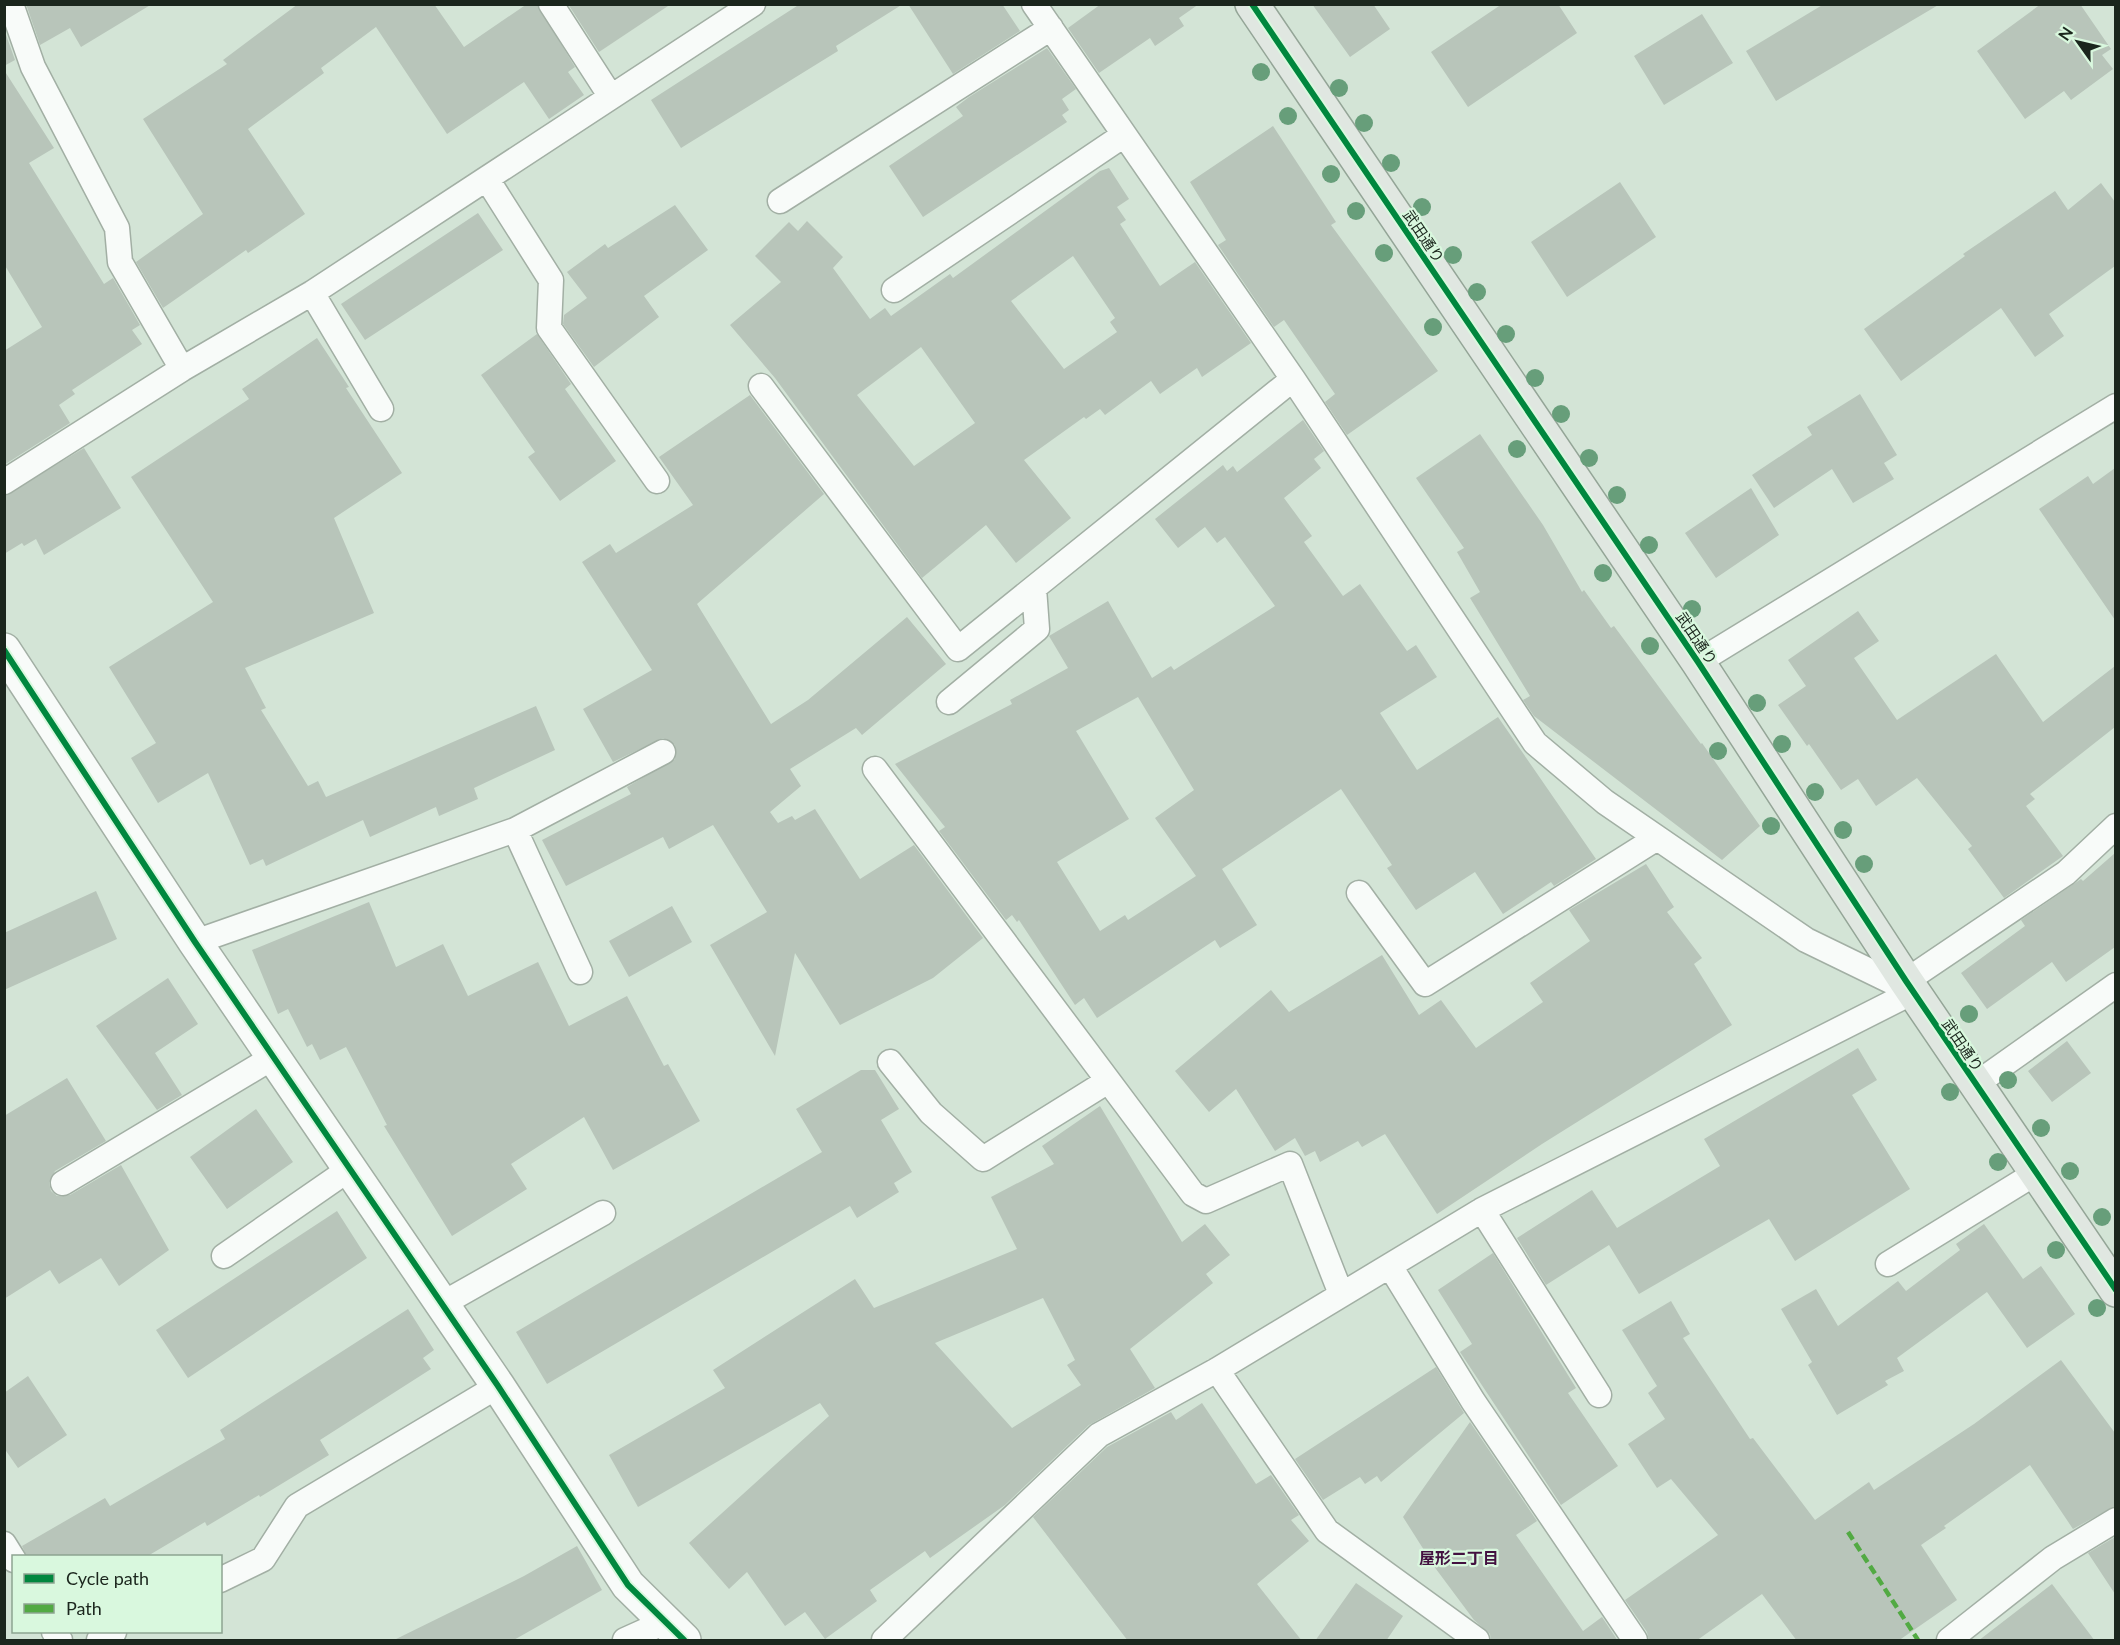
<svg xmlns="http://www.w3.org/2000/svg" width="2120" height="1645" viewBox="0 0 2120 1645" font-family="Lato,'Noto Sans JP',sans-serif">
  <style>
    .building { fill: #b8c5ba; fill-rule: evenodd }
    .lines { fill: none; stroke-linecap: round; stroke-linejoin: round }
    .lane-casing { stroke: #a2afa4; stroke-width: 27 }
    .street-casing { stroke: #a2afa4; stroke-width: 36 }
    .primary-casing { stroke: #94a597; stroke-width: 36 }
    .lane { stroke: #f8fbf9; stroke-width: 24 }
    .street { stroke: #f8fbf9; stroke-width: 33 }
    .primary { stroke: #e0e7e1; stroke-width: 33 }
    .quiet { stroke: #52aa43; stroke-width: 4.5; stroke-dasharray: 9 4.5; stroke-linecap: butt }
    .cycleway-casing { stroke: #d9f8de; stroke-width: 10 }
    .cycleway { stroke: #00873e; stroke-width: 6 }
    .tree { fill: #679e7a }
    .labels { text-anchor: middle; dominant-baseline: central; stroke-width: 4.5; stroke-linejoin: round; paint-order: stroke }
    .street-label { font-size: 15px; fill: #1b261d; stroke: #d9f8de }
    .neighbourhood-label { font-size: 16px; font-weight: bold; fill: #431140; stroke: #d9f8de }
  </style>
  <rect width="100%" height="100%" fill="#d3e4d6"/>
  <path class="building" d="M 26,4 L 152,4 L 81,47 L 70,28 L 40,45 Z
    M 298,4 L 434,4 L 464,47 L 527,4 L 537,4 L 575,67 L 568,72 L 584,95 L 549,119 L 524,82 L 447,134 L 376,27 L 321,68 L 324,73 L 248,129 L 305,214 L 248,253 L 246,250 L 163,308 L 136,262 L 203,214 L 143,119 L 227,64 L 223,60 Z
    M 568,4 L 671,4 L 599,52 Z
    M 800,4 L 903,4 L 836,46 L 838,51 L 681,148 L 651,100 Z
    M 908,4 L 1002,4 L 1020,31 L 953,74 Z
    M 1101,4 L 1199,4 L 1179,18 L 1184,26 L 1155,46 L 1150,38 L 1099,73 L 1068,28 Z
    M 1312,4 L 1373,4 L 1390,29 L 1350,57 Z
    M 1502,4 L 1558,4 L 1577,33 L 1468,107 L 1431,52 Z
    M 1824,4 L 1940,4 L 1776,101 L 1746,51 Z
    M 2041,4 L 2080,4 L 2111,49 L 2102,55 L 2113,69 L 2071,100 L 2064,91 L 2025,119 L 1977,51 Z
    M 1702,14 L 1733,63 L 1664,105 L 1634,56 Z
    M 4,29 L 15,60 L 4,66 Z
    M 1047,48 L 1076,89 L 1062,99 L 1069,110 L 1062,115 L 1067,122 L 923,217 L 889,166 L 963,116 L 956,107 L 969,97 Z
    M 4,70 L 54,148 L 29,163 L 104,284 L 113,278 L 140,325 L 132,330 L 142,344 L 72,390 L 75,394 L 59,405 L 70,423 L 4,465 L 4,351 L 42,327 L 4,264 Z
    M 1273,126 L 1336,222 L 1331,225 L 1438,371 L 1347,435 L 1325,402 L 1335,394 L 1284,320 L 1274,327 L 1218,245 L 1226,240 L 1190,182 Z
    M 1109,168 L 1129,199 L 1117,207 L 1126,220 L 1120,224 L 1160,286 L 1195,262 L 1251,343 L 1202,377 L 1197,368 L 1160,394 L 1151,381 L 1105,415 L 1100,409 L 1086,419 L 1084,417 L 1024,460 L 1071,518 L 1016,563 L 986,525 L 922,578 L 775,378 L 730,325 L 781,282 L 755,256 L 789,222 L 798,231 L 807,221 L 843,257 L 833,268 L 870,319 L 885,308 L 891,316 L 950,274 L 953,278 L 1100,171 ZM 1073,256 L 1115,318 L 1110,322 L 1117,332 L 1064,369 L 1011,301 ZM 921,347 L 975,423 L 914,466 L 857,395 Z
    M 1620,182 L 1656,237 L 1567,297 L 1531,242 Z
    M 2101,183 L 2115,202 L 2115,266 L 2049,314 L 2064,336 L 2035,357 L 2001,308 L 1901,381 L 1864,329 L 1965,256 L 1963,254 L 2055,191 L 2068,210 Z
    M 675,205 L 708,250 L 644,296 L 659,317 L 594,367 L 563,324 L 564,315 L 587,298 L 567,272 L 605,244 L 608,248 Z
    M 478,213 L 503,250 L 365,340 L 341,304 Z
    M 537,334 L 571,384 L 565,389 L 616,461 L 560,501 L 528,457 L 535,452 L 481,375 Z
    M 317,338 L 349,387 L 346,388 L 402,473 L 334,518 L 374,613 L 245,668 L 266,708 L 261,710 L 308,786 L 318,781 L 326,797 L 536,706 L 555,750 L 474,788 L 478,799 L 439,816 L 436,807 L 370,837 L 363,820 L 266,866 L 263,859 L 250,865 L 208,773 L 158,803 L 131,758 L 156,743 L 109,667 L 213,602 L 131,477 L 249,399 L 242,389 Z
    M 1860,394 L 1897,455 L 1884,463 L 1894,479 L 1853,503 L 1832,469 L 1774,508 L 1752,475 L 1812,435 L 1807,427 Z
    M 750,395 L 824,494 L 697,604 L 771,724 L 808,700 L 907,617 L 946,664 L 862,735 L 856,728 L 790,769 L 801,786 L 770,812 L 778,823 L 792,816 L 795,820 L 815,809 L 860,879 L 914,845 L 983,938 L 933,978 L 840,1025 L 795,953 L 775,1056 L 710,945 L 767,912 L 713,825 L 669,849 L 663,837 L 566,886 L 542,840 L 631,794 L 627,787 L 675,759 L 675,745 L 663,738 L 613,762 L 583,709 L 652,670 L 582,562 L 610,544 L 616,553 L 693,505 L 659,457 Z
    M 1303,420 L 1324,451 L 1314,459 L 1321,468 L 1284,498 L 1312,536 L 1304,542 L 1343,596 L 1360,584 L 1407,651 L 1416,645 L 1437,677 L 1380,713 L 1417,770 L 1498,717 L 1596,859 L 1554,886 L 1551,882 L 1503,914 L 1475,872 L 1416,910 L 1387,868 L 1392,865 L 1341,789 L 1222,869 L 1257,925 L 1220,948 L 1215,940 L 1097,1018 L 1084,998 L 1075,1005 L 1019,920 L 1017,922 L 1012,915 L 1006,920 L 939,831 L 945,827 L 895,764 L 1012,704 L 1010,700 L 1068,668 L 1049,636 L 1108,601 L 1152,678 L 1171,666 L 1174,670 L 1275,606 L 1225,537 L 1217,543 L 1205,527 L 1178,548 L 1155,519 L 1223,465 L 1227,471 L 1233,466 L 1237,472 ZM 1138,697 L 1194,790 L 1155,818 L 1196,876 L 1128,920 L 1125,915 L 1100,931 L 1057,862 L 1129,819 L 1076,731 Z
    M 1480,434 L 1543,525 L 1582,592 L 1584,590 L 1611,628 L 1614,626 L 1701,744 L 1702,743 L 1760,826 L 1722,860 L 1534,716 L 1523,700 L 1530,696 L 1470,598 L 1480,592 L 1457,552 L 1464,548 L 1416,478 Z
    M 84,448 L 121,508 L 44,555 L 36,539 L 24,546 L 22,543 L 4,554 L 4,496 Z
    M 2115,468 L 2115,620 L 2039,509 L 2088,476 L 2093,484 Z
    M 1751,488 L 1779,535 L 1716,578 L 1685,533 Z
    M 1858,611 L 1879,641 L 1854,658 L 1897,720 L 1996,654 L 2043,722 L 2115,666 L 2115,727 L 2030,794 L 2035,799 L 2026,806 L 2063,856 L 2004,898 L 1968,849 L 1972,846 L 1917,778 L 1876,806 L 1858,779 L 1841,790 L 1809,744 L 1807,746 L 1778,705 L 1806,686 L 1788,660 Z
    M 2115,853 L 2115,947 L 2066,982 L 2052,962 L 1987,1009 L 1961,973 L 2025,926 L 2021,920 L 2081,879 L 2083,881 Z
    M 1646,864 L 1674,907 L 1667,912 L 1702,958 L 1694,964 L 1732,1025 L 1542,1144 L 1437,1214 L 1385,1134 L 1362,1147 L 1358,1141 L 1320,1162 L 1315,1151 L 1305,1156 L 1295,1138 L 1275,1151 L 1236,1089 L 1209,1112 L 1175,1071 L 1271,990 L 1289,1012 L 1382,955 L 1419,1015 L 1441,1000 L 1476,1048 L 1543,1002 L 1530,983 L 1590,941 L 1569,910 Z
    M 96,891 L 117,939 L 4,990 L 4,933 Z
    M 369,902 L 396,967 L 443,944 L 468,996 L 538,962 L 569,1026 L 627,996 L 664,1066 L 668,1064 L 700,1121 L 613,1170 L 584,1117 L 511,1164 L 527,1189 L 452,1236 L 384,1126 L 387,1125 L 346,1047 L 320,1060 L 312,1044 L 307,1047 L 288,1009 L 278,1014 L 252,950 Z
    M 672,906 L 692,942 L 629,977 L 609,941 Z
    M 168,978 L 198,1024 L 155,1053 L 182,1095 L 157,1110 L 96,1026 Z
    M 2067,1041 L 2091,1073 L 2052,1102 L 2028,1071 Z
    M 1858,1048 L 1877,1080 L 1852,1095 L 1910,1189 L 1795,1261 L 1769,1219 L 1639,1294 L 1609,1245 L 1546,1285 L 1517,1238 L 1592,1190 L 1617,1228 L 1720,1166 L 1704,1139 Z
    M 861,1070 L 875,1070 L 899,1109 L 881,1120 L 912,1172 L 894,1183 L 899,1192 L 857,1218 L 850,1206 L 547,1384 L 516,1332 L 822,1152 L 796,1109 Z
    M 67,1078 L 106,1141 L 55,1171 L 49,1183 L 51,1191 L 57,1196 L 70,1195 L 121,1165 L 169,1250 L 119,1286 L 101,1258 L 59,1284 L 50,1270 L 4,1299 L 4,1116 Z
    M 1100,1106 L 1182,1242 L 1205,1224 L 1230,1255 L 1206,1274 L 1213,1283 L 1130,1349 L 1155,1388 L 1089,1425 L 1005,1505 L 930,1558 L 925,1551 L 870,1590 L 877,1601 L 825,1639 L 805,1612 L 785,1626 L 747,1572 L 729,1589 L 689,1543 L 829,1416 L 820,1403 L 638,1507 L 609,1455 L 725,1388 L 713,1370 L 855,1279 L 874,1308 L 1017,1249 L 991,1197 L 1054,1164 L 1042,1146 ZM 1043,1298 L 1075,1360 L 1067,1365 L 1081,1385 L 1012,1428 L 935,1343 Z
    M 256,1109 L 293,1162 L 227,1209 L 190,1157 Z
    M 337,1211 L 367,1258 L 188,1378 L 156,1330 Z
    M 1984,1224 L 2023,1279 L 2041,1266 L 2075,1314 L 2027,1348 L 1987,1292 L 1897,1358 L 1904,1371 L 1885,1381 L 1888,1385 L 1837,1415 L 1808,1365 L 1812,1362 L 1781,1309 L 1816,1289 L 1838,1326 L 1898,1281 L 1906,1291 L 1960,1250 L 1956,1244 Z
    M 1493,1253 L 1576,1388 L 1568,1393 L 1618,1466 L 1561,1505 L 1460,1352 L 1472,1344 L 1438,1290 Z
    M 1671,1301 L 1690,1334 L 1683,1338 L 1750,1439 L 1753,1438 L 1815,1520 L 1869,1482 L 1874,1490 L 1974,1424 L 2061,1360 L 2115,1433 L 2115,1506 L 2073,1529 L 2030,1465 L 1944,1526 L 1946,1528 L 1921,1545 L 1957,1600 L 1898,1641 L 1797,1641 L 1762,1594 L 1696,1641 L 1649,1641 L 1647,1632 L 1625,1600 L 1718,1535 L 1671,1479 L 1657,1488 L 1628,1444 L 1665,1419 L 1648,1393 L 1657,1386 L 1622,1330 Z
    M 408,1309 L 434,1350 L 423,1358 L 431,1369 L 320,1440 L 329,1455 L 260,1497 L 259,1495 L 207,1526 L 205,1522 L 146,1557 L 27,1557 L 22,1546 L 105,1498 L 110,1506 L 225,1439 L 220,1430 Z
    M 1436,1367 L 1464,1413 L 1381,1482 L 1377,1476 L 1365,1484 L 1360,1477 L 1323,1500 L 1295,1459 Z
    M 28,1376 L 67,1435 L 18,1468 L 4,1448 L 4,1393 Z
    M 1202,1403 L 1256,1484 L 1271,1475 L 1299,1515 L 1291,1520 L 1309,1541 L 1257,1584 L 1302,1641 L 1128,1641 L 1033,1517 L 1107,1447 L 1171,1412 L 1176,1420 Z
    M 1470,1422 L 1537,1521 L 1516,1535 L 1583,1631 L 1602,1617 L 1618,1641 L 1491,1641 L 1490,1634 L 1474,1620 L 1436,1569 L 1403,1517 Z
    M 2115,1537 L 2115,1594 L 2088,1553 Z
    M 577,1546 L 602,1590 L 512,1641 L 392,1641 L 524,1576 Z
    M 1356,1583 L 1403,1616 L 1386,1641 L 1315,1641 Z
    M 2052,1584 L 2095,1641 L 1978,1641 Z"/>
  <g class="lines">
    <g class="lane-casing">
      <path id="lane" d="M 11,4 L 33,67 L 117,228 L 120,262 L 182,369
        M 551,4 L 611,97
        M 487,179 L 551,280 L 549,328 L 657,481
        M 780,201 L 1051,28
        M 894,290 L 1124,135
        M 312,293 L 381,409
        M 761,386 L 958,649 L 1293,379
        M 4,482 L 182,369 L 312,293 L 753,4
        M 1698,662 L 2116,406
        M 949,702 L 1037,629 L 1034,588
        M 875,769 L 1193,1194 L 1206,1201 L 1290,1164 L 1341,1294
        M 515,830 L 580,972
        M 1359,893 L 1425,984 L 1657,838
        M 195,942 L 515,830 L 663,752
        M 1906,981 L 2066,873 L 2116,826
        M 890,1062 L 931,1113 L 983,1159 L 1108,1081
        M 1976,1084 L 2116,985
        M 63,1183 L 272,1058
        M 1482,1210 L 1599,1395
        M 224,1256 L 348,1170
        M 1888,1264 L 2036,1173
        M 1390,1266 L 1473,1401 L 1635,1640
        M 442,1304 L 603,1213
        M 1217,1370 L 1327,1531 L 1477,1640
        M 4,1544 L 14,1560
        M 220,1580 L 263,1559 L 297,1506 L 498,1386
        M 54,1632 L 60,1640
        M 99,1640 L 114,1632
        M 625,1640 L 665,1622
        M 884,1640 L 1099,1435 L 1217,1370 L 1482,1210 L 1913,992 L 1806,940 L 1605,802 L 1535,743 L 1293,379 L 1034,4
        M 1949,1640 L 2053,1558 L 2116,1520"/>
    </g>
    <g class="street-casing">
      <path id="street" d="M 4,650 L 195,942 L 498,1386 L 628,1585 L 684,1640"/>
    </g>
    <g class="primary-casing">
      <path id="primary" d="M 1252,4 L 1698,662 L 1906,981 L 2116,1290"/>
    </g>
    <use href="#lane" class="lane"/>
    <use href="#street" class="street"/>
    <use href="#primary" class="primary"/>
    <path class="quiet" d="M 1848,1532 L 1918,1640"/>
    <g class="cycleway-casing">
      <path id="cycleway" d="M 1252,4 L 1698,662 L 1906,981 L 2116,1290
        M 4,650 L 195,942 L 498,1386 L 628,1585 L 684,1640"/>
    </g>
    <use href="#cycleway" class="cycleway"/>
  </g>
  <g class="tree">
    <circle cx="1261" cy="72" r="9"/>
    <circle cx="1339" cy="88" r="9"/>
    <circle cx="1288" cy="116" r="9"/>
    <circle cx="1364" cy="123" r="9"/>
    <circle cx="1391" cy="163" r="9"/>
    <circle cx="1331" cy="174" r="9"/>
    <circle cx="1422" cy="207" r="9"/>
    <circle cx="1356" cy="211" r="9"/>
    <circle cx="1384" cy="253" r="9"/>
    <circle cx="1453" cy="255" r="9"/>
    <circle cx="1477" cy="292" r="9"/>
    <circle cx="1433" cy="327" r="9"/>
    <circle cx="1506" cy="334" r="9"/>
    <circle cx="1535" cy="378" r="9"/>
    <circle cx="1561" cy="414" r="9"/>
    <circle cx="1517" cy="449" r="9"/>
    <circle cx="1589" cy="458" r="9"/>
    <circle cx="1617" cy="495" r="9"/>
    <circle cx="1649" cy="545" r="9"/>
    <circle cx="1603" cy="573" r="9"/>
    <circle cx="1692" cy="609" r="9"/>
    <circle cx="1650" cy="646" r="9"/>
    <circle cx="1757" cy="703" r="9"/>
    <circle cx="1782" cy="744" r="9"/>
    <circle cx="1718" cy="751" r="9"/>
    <circle cx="1815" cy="792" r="9"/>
    <circle cx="1771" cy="826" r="9"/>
    <circle cx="1843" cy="830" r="9"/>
    <circle cx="1864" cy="864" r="9"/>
    <circle cx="1969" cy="1014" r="9"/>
    <circle cx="2008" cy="1080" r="9"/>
    <circle cx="1950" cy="1092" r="9"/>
    <circle cx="2041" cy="1128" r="9"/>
    <circle cx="1998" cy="1162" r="9"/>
    <circle cx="2070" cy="1171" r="9"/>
    <circle cx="2102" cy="1217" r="9"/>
    <circle cx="2056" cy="1250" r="9"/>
    <circle cx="2097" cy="1308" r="9"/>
  </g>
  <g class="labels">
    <g class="street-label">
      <text transform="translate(1424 236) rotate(56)">武田通り</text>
      <text transform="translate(1697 638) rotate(56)">武田通り</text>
      <text transform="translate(1963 1045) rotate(56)">武田通り</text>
    </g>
    <g class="neighbourhood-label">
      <text x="1459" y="1557">屋形二丁目</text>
    </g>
  </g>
  <rect width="2120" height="1645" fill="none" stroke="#1b261d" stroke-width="12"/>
  <rect x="12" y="1555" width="210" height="78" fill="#d9f8de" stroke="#8da491" stroke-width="1.5"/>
  <rect x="24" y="1574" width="30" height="9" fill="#00873e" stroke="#8da491" stroke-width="1.5"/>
  <text x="66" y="1585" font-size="18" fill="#1b261d">Cycle path</text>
  <rect x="24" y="1604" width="30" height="9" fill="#52aa43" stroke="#8da491" stroke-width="1.5"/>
  <text x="66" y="1615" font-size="18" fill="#1b261d">Path</text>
  <g transform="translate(2078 42) rotate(304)" stroke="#d9f8de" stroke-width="4.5" paint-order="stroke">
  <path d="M0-4.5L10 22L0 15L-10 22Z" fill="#1b261d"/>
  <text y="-9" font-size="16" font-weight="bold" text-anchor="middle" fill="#1b261d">N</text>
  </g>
</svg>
